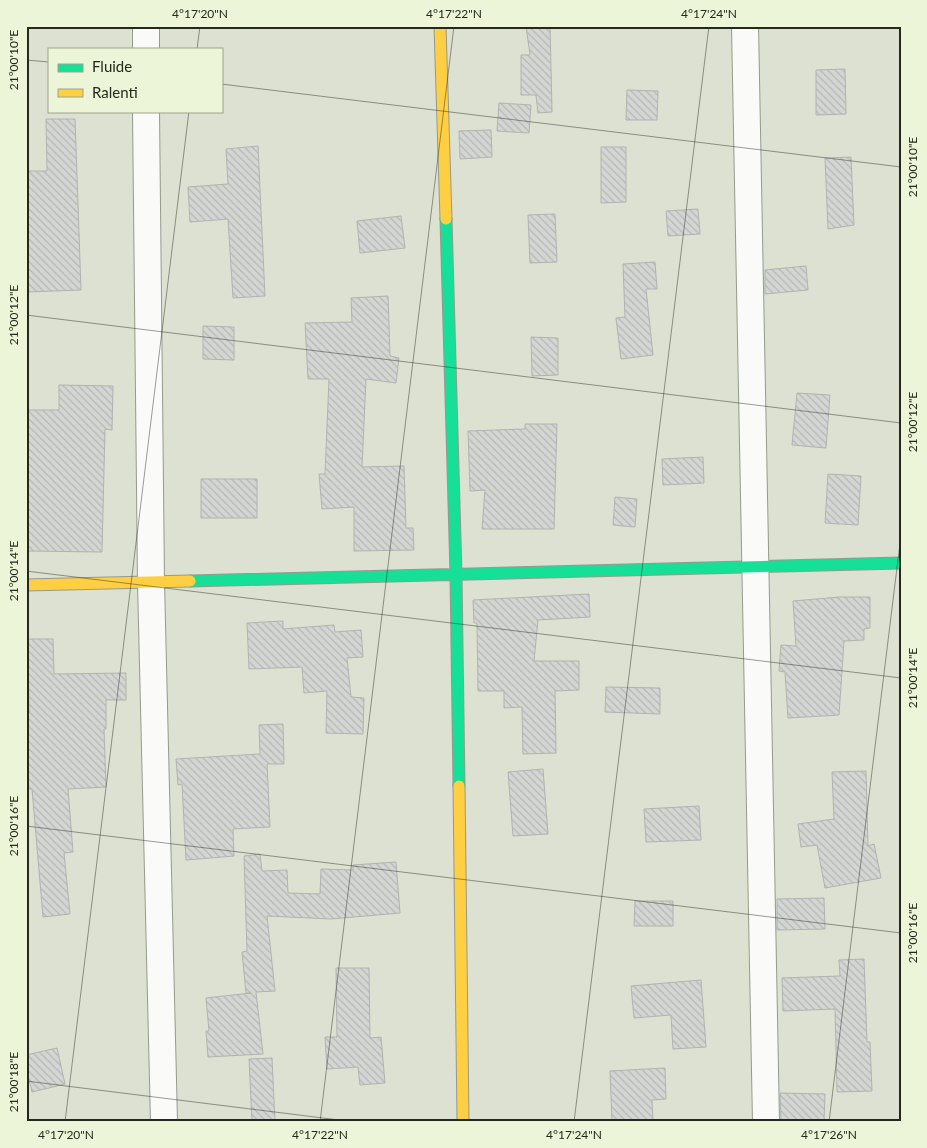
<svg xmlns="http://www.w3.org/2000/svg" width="927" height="1148" viewBox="0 0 927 1148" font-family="Lato,sans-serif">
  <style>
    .building { fill: url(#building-back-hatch); stroke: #b1b3b1 }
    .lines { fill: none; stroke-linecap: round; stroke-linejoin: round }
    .street-casing { stroke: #969a8d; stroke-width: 28 }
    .fast-casing { stroke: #969a8d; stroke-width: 13 }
    .slow-casing { stroke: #969a8d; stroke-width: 13 }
    .street { stroke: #fafaf8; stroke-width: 26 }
    .fast { stroke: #16e098; stroke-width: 11 }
    .slow { stroke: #ffcf43; stroke-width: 11 }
    .ticks { fill: none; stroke: #25281d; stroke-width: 1; stroke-opacity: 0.45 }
    .neatline { fill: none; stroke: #25281d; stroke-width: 2 }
    .ticks-label { font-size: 12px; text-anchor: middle; fill: #25281d }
  </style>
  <defs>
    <pattern id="building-back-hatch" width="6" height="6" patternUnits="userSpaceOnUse" patternTransform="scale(1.25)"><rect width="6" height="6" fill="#d4d6d4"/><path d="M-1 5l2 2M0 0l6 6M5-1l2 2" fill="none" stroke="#b6b8b6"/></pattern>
  </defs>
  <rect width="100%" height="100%" fill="#dce1d1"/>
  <path class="building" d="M 526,26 L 550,26 L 552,112 L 538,113 L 536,95 L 521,95 L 521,55 L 530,55 Z
    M 845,69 L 846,114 L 816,115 L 816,70 Z
    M 627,90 L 658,91 L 657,120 L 626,120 Z
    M 499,103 L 531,105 L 529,133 L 497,131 Z
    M 46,119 L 75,119 L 81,290 L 26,292 L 26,171 L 47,171 Z
    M 491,130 L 492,157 L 460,159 L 459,131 Z
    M 258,146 L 265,296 L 233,298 L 228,219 L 190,222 L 188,187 L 228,184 L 226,149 Z
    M 601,147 L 626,147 L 626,202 L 601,203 Z
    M 851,157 L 854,225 L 828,229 L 825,158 Z
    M 698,209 L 700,234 L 668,236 L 666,211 Z
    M 555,214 L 557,262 L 530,263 L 528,215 Z
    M 401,216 L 405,248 L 360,253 L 357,221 Z
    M 655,262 L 657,289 L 646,289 L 653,355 L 621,359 L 616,318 L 625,317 L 623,264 Z
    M 806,266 L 808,290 L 765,294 L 765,270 Z
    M 388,296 L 390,356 L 399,358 L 396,383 L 366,379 L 362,467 L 404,466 L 406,528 L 413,528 L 414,550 L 354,551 L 354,507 L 322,509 L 319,474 L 325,474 L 329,379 L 308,379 L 305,323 L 352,322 L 351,298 Z
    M 203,326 L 234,327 L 234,360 L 203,359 Z
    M 531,337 L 558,338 L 558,375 L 532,376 Z
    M 59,385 L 113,386 L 112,430 L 105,429 L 102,552 L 26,551 L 26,410 L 59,410 Z
    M 797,393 L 830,395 L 826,448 L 792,445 Z
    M 525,424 L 557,424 L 554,529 L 482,529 L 485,490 L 470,491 L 468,431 L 525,429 Z
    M 703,457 L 704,483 L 663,485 L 662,459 Z
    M 828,474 L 861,476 L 858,525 L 825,523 Z
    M 201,479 L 257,479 L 257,518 L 201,518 Z
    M 615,497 L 637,499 L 635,527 L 613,525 Z
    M 589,594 L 590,617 L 538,620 L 534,661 L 579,661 L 579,690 L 555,691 L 556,753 L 523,754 L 522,707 L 504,708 L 504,691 L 478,691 L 477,623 L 474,623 L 473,600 Z
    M 840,597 L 870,597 L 870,628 L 864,629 L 864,640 L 844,641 L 839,715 L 788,718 L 785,672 L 779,671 L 781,645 L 796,646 L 793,601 Z
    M 283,621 L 283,629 L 334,625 L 335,632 L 361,630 L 363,657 L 347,658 L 351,697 L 364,698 L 363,734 L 326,733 L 327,691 L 304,693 L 302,667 L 249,669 L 247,623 Z
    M 28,639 L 53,639 L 54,674 L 126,673 L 126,700 L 106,700 L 106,729 L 104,729 L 106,787 L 68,789 L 73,852 L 64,853 L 70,914 L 43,917 L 32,789 L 26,789 L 26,713 L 29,714 Z
    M 606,687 L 660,688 L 660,714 L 605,712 Z
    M 283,724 L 284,764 L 267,764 L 270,827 L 233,829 L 234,856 L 186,860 L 182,784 L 178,785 L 176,759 L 260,754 L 259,725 Z
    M 543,769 L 548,834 L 513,836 L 508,772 Z
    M 866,771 L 868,846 L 874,844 L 881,878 L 825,888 L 817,845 L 801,847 L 798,824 L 834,819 L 832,772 Z
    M 699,806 L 701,840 L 646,842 L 644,809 Z
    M 260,854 L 262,871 L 287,870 L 288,893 L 320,894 L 321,869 L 353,870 L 353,865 L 396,862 L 400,913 L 331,919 L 267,916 L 275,991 L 256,992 L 263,1054 L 208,1057 L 206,1031 L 209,1031 L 206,998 L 251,993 L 246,993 L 242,952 L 247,951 L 244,856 Z
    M 824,898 L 825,929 L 777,930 L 777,899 Z
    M 635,901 L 673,901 L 673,926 L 634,926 Z
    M 864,959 L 867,1042 L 870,1042 L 872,1091 L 837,1092 L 835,1009 L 783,1011 L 782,978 L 840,976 L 839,960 Z
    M 336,968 L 369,968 L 370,1038 L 381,1037 L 385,1083 L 360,1085 L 358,1067 L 327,1069 L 325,1037 L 337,1037 Z
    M 701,980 L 706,1047 L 673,1049 L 671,1015 L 634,1018 L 631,986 Z
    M 57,1048 L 65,1084 L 32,1092 L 26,1067 L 26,1055 Z
    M 272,1058 L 275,1122 L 252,1122 L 249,1059 Z
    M 665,1068 L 666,1099 L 652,1100 L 653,1122 L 612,1122 L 610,1071 Z
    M 780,1093 L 825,1094 L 824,1122 L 781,1122 Z"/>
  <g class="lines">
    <g class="street-casing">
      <path id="street" d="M 146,26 L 146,49
        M 745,26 L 766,1122
        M 146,111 L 151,582 L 164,1122"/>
    </g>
    <g class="fast-casing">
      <path id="fast" d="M 446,219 L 456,574 L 459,786
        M 190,581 L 901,563"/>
    </g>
    <g class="slow-casing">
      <path id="slow" d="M 440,26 L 446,219
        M 26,585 L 190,581
        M 459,786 L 463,1122"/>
    </g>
    <use href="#street" class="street"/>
    <use href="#fast" class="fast"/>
    <use href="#slow" class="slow"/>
  </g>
  <path class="ticks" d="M 197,49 L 200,26M 26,60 L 49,62M 221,84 L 901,167M 26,315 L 901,423M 26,571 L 901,678M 26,826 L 901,933M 26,1081 L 355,1122M 65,1122 L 189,111M 320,1122 L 454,26M 574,1122 L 709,26M 829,1122 L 901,535"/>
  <rect width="927" height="1148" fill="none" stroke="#ecf5d7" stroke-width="55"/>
  <rect x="48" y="48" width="175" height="65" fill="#ecf5d7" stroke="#9ca38d"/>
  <rect x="58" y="64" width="25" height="8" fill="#16e098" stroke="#9ca38d"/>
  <text x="92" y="72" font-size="15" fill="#25281d">Fluide</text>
  <rect x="58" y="89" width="25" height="8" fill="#ffcf43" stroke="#9ca38d"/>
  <text x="92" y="98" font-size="15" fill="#25281d">Ralenti</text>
  <rect x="28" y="28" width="872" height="1092" class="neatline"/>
  <g class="ticks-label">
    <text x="200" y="18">4°17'20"N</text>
    <text x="454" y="18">4°17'22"N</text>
    <text x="709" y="18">4°17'24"N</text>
    <text transform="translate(14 60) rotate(-90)" y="4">21°00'10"E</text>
    <text transform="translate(913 167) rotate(-90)" y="4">21°00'10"E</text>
    <text transform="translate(14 315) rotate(-90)" y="4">21°00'12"E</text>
    <text transform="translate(913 422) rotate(-90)" y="4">21°00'12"E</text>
    <text transform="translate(14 571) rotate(-90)" y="4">21°00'14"E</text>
    <text transform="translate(913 678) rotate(-90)" y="4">21°00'14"E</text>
    <text transform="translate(14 826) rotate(-90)" y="4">21°00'16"E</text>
    <text transform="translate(913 933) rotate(-90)" y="4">21°00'16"E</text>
    <text transform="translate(14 1082) rotate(-90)" y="4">21°00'18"E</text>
    <text x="66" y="1139">4°17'20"N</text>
    <text x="320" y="1139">4°17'22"N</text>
    <text x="574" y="1139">4°17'24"N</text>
    <text x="829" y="1139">4°17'26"N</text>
  </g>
</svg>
